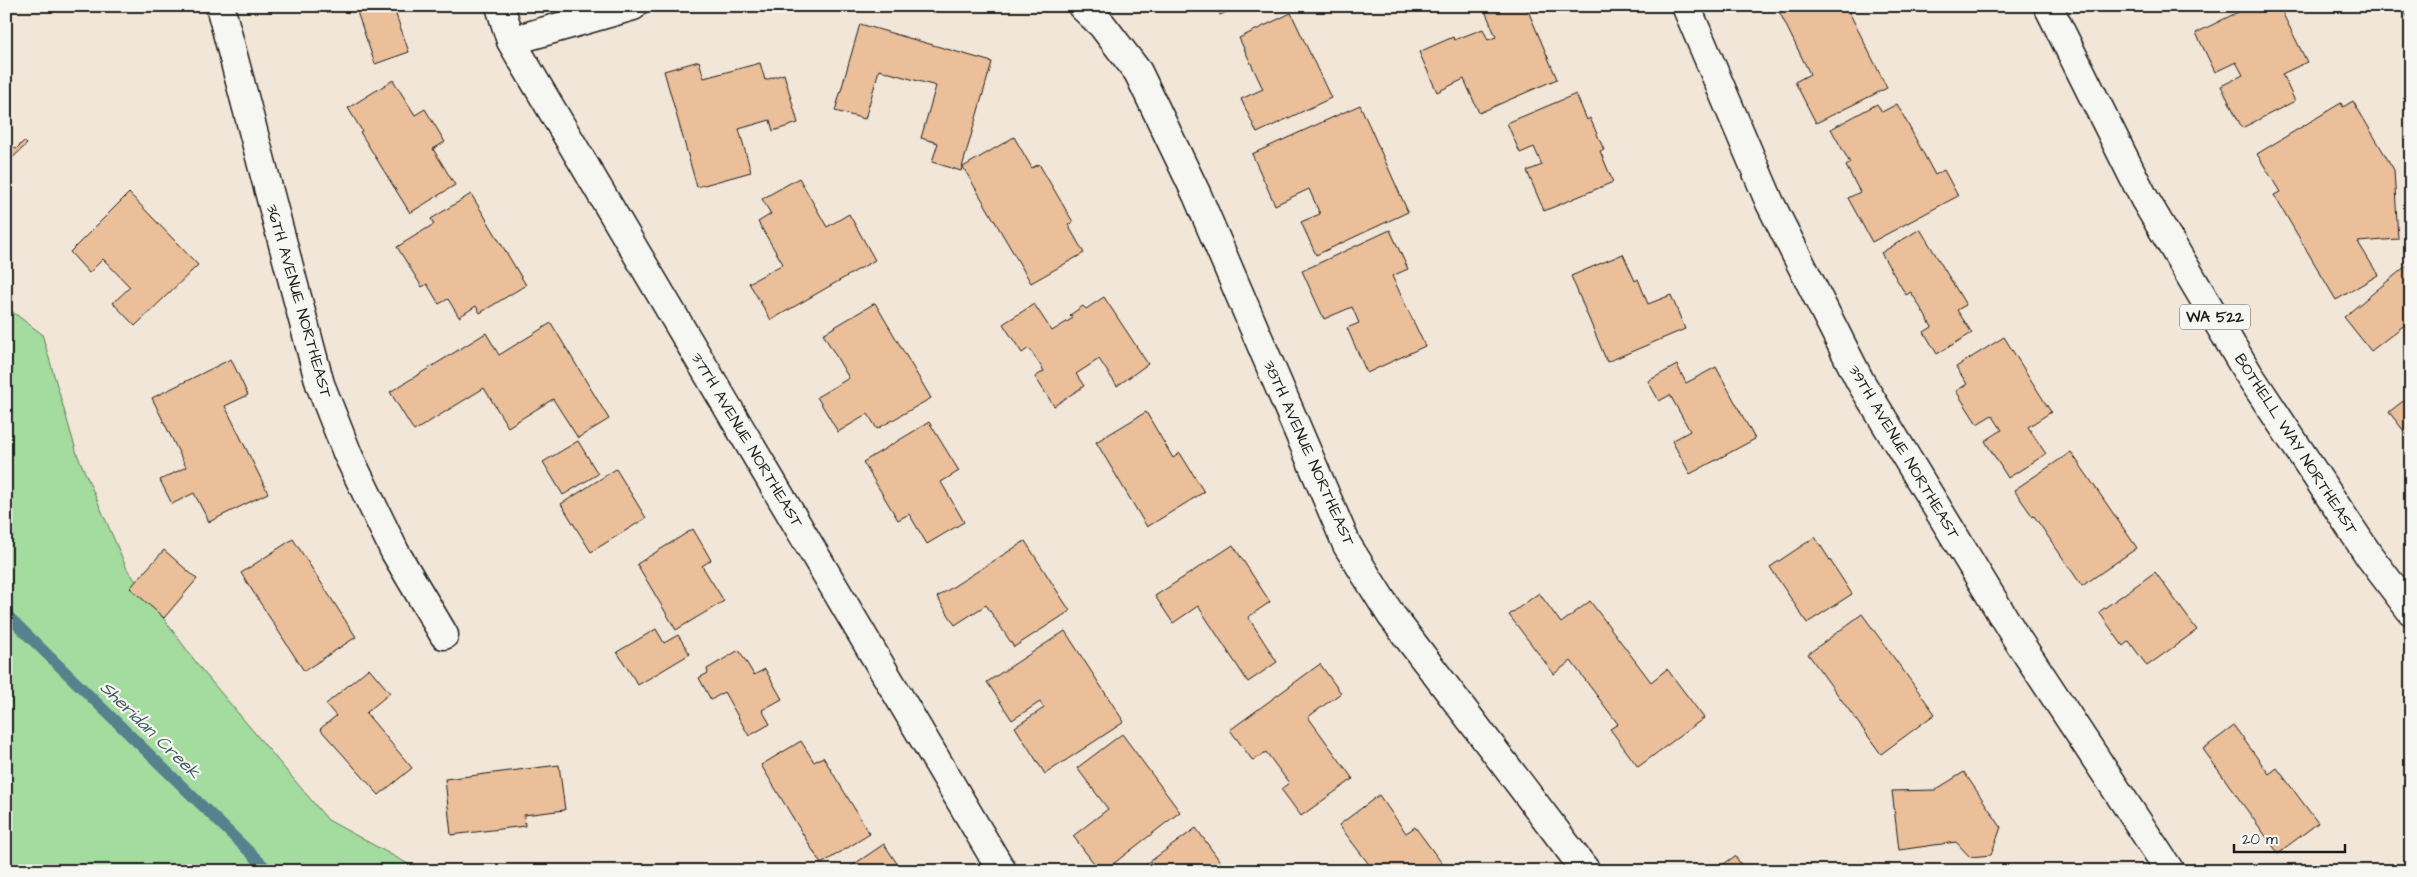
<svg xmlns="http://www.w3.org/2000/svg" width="2417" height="877" viewBox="0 0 2417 877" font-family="'Architects Daughter',sans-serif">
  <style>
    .green { fill: #a4db9e; stroke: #607c5d }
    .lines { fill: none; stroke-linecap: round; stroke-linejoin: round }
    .stream { stroke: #54828d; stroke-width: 11 }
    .building { fill: #eabf9a; stroke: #1c1c1c }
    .minor-casing { stroke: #1c1c1c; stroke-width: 31 }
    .primary-casing { stroke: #1c1c1c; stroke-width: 31 }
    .minor { stroke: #f6f6f2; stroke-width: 28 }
    .primary { stroke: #f6f6f2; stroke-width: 28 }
    .labels { text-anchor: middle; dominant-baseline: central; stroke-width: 4.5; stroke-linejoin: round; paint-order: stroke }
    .shield { fill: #f6f6f2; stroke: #5d5d5c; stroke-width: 1 }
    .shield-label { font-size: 15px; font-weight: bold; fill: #1c1c1c }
    .street-label { font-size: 16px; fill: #1c1c1c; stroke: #f6f6f2 }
    .water-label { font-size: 18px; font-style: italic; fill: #3d585e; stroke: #f6f6f2 }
  </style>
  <rect width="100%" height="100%" fill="#f2e6d8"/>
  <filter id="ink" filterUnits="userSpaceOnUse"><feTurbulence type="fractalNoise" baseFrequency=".02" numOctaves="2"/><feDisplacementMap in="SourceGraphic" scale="10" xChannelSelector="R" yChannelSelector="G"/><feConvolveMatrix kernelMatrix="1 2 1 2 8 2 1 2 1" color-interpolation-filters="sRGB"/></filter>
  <g filter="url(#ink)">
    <path class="green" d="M 6,307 L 42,334 L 77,454 L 127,569 L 201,669 L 328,820 L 421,871 L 6,871 Z"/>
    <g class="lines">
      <path class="stream" d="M 6,614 L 269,871"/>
    </g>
    <path class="building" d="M 355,6 L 393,6 L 409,52 L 375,64 Z
      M 1216,6 L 1240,6 L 1220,15 Z
      M 1483,6 L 1526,6 L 1557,79 L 1479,113 L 1464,79 L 1437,92 L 1419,52 L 1453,37 L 1454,40 L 1483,29 L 1488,40 L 1496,37 Z
      M 1846,6 L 1887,88 L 1816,123 L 1795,82 L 1810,74 L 1777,7 Z
      M 2250,6 L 2279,6 L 2307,62 L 2282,74 L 2295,101 L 2242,128 L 2221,86 L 2243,75 L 2236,62 L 2215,72 L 2196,33 Z
      M 2402,6 L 2411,6 L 2411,24 Z
      M 1291,13 L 1331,98 L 1257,133 L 1241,99 L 1263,89 L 1239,38 Z
      M 860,24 L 992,62 L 961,171 L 932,162 L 938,143 L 921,138 L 936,86 L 879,70 L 865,119 L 835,111 Z
      M 699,61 L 704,78 L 760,63 L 765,80 L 784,74 L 798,123 L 773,131 L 770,120 L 739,129 L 751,172 L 697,187 L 664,71 Z
      M 393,80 L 415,115 L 425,109 L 445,142 L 433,149 L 455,185 L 410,213 L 360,132 L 362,131 L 348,108 Z
      M 1576,94 L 1587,120 L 1590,118 L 1604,150 L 1600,151 L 1613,182 L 1544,211 L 1527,171 L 1542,165 L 1534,147 L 1520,153 L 1507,123 Z
      M 2353,101 L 2394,170 L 2398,239 L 2358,242 L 2378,275 L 2336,300 L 2274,195 L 2280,192 L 2257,154 L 2341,103 L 2343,107 Z
      M 1877,104 L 1882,112 L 1897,104 L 1935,175 L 1944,170 L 1958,196 L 1872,242 L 1848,198 L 1860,192 L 1846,166 L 1850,163 L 1831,129 Z
      M 1360,105 L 1408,212 L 1316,255 L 1301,222 L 1320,214 L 1309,189 L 1275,205 L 1252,154 Z
      M 1014,137 L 1032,168 L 1039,164 L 1073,222 L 1068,225 L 1084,253 L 1031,283 L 963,167 Z
      M 6,140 L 16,149 L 24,141 L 27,144 L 6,164 Z
      M 799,178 L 827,227 L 849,214 L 875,260 L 771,320 L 749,283 L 783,264 L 758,222 L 771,214 L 762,199 Z
      M 129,193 L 198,265 L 135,326 L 113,303 L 130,287 L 103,259 L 89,273 L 70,252 Z
      M 471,194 L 526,285 L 480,313 L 476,306 L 459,317 L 448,299 L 439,304 L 427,284 L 422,287 L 397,247 L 434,224 L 431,219 Z
      M 1920,229 L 1966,305 L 1957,310 L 1972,333 L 1937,354 L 1924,332 L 1932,327 L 1911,292 L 1906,295 L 1881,253 Z
      M 1390,230 L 1408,269 L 1392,276 L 1425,346 L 1367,373 L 1347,328 L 1359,323 L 1352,307 L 1324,319 L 1302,271 Z
      M 1623,254 L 1635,281 L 1638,279 L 1648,304 L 1671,295 L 1685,329 L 1607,362 L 1571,276 Z
      M 2411,262 L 2411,320 L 2371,351 L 2344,317 Z
      M 1104,297 L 1148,364 L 1117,386 L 1099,359 L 1076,374 L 1084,386 L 1054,406 L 1035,377 L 1044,371 L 1029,348 L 1022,353 L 1003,324 L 1034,304 L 1052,331 L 1073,318 L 1070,315 L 1083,306 L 1086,309 Z
      M 875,303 L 931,398 L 877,429 L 868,414 L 838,432 L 817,397 L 849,378 L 823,334 Z
      M 551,323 L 609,419 L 578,438 L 553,399 L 508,427 L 484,388 L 414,431 L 390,392 L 486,333 L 499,355 Z
      M 2004,337 L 2051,412 L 2028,427 L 2046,454 L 2008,478 L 1985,441 L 2002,430 L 1992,415 L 1977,424 L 1956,391 L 1967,384 L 1956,367 Z
      M 231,359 L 248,395 L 225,406 L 268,493 L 209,522 L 194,493 L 172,504 L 160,480 L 186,467 L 152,398 Z
      M 1677,365 L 1686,383 L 1716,367 L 1755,439 L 1690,474 L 1672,441 L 1690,431 L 1670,395 L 1659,401 L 1648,381 Z
      M 2411,395 L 2411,440 L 2389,412 Z
      M 1146,412 L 1173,458 L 1180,453 L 1204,492 L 1147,527 L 1096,442 Z
      M 929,422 L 959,471 L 941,482 L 964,522 L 927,544 L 909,514 L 898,520 L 863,462 Z
      M 578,441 L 598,474 L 563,495 L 543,462 Z
      M 2071,452 L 2137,548 L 2082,586 L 2034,516 L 2033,517 L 2014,490 Z
      M 616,469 L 646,518 L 591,552 L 561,504 Z
      M 693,529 L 711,560 L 702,566 L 724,601 L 676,630 L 637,564 Z
      M 1815,537 L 1852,594 L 1807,623 L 1770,567 Z
      M 293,539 L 356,637 L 304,671 L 241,573 Z
      M 1025,541 L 1070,611 L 1014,647 L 986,605 L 955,625 L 937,597 Z
      M 1233,545 L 1270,602 L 1248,617 L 1277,662 L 1248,682 L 1198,606 L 1173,623 L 1155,596 Z
      M 164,550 L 197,579 L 164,618 L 130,588 Z
      M 2155,572 L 2197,630 L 2147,666 L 2129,641 L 2123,646 L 2099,612 Z
      M 1539,593 L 1561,623 L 1590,601 L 1651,682 L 1667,669 L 1704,718 L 1638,767 L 1610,729 L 1618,724 L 1571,661 L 1554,674 L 1509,615 Z
      M 1862,614 L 1935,714 L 1881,754 L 1808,654 Z
      M 656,629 L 664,643 L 678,635 L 690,654 L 638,685 L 617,652 Z
      M 1065,631 L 1124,722 L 1045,774 L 1015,727 L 1044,708 L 1040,702 L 1012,720 L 987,682 Z
      M 739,650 L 754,675 L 765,669 L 782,699 L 762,710 L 770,724 L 749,736 L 724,692 L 711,700 L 699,678 L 708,673 L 707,669 Z
      M 1320,664 L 1341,693 L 1308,717 L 1353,779 L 1301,816 L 1281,789 L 1289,783 L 1266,752 L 1253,761 L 1230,730 Z
      M 369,668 L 390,693 L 366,713 L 412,768 L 379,795 L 320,729 L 336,716 L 326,704 Z
      M 2234,726 L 2269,774 L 2277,768 L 2318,823 L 2278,853 L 2203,749 Z
      M 1122,734 L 1180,812 L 1104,871 L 1100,871 L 1073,836 L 1108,809 L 1077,768 Z
      M 801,741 L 814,762 L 823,757 L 870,834 L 821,864 L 761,765 Z
      M 559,765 L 565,810 L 524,815 L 525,826 L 451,835 L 445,779 Z
      M 1964,772 L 2001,827 L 1991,855 L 1970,857 L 1956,842 L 1899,850 L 1892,791 L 1935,790 Z
      M 1379,795 L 1406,833 L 1415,827 L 1447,870 L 1451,867 L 1453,871 L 1374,871 L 1339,825 Z
      M 1196,828 L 1227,871 L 1137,871 Z
      M 884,844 L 902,871 L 848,871 L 847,869 Z
      M 1735,856 L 1746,871 L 1714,871 Z"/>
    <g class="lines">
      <g class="minor-casing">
        <path id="minor" d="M 220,6 L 320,384 L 348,455 L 395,552 L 444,635
          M 500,6 L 511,41 L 1002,871
          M 1082,6 L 1102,25 L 1138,72 L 1197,195 L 1347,545 L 1391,615 L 1586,871
          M 1686,6 L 1770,203 L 1860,381 L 2015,636 L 2170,871
          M 511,41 L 633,6"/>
      </g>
      <g class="primary-casing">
        <path id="primary" d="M 2048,6 L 2144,198 L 2248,373 L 2370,557 L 2411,611"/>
      </g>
      <use href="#minor" class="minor"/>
      <use href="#primary" class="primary"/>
    </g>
  </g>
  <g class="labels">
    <rect class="shield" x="2180" y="304.5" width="70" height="25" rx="4"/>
    <g class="shield-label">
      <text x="2215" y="317">WA 522</text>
    </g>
    <g class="street-label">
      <text transform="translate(299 301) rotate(74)">36TH AVENUE NORTHEAST</text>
      <text transform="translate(747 440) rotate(59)">37TH AVENUE NORTHEAST</text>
      <text transform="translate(2296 444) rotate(57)">BOTHELL WAY NORTHEAST</text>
      <text transform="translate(1904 452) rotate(59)">39TH AVENUE NORTHEAST</text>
      <text transform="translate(1309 453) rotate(66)">38TH AVENUE NORTHEAST</text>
    </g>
    <g class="water-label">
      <text transform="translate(150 730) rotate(44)">Sheridan Creek</text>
    </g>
  </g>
  <rect width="2417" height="877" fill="none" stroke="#f6f6f2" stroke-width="25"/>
  <rect x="12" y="12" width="2392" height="852" fill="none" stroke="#1c1c1c" stroke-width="2" filter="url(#ink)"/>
  <path d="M2234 844v8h111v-8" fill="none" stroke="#1c1c1c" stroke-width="2.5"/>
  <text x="2242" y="844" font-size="15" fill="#1c1c1c" stroke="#f6f6f2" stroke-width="4" paint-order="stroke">20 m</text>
</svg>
